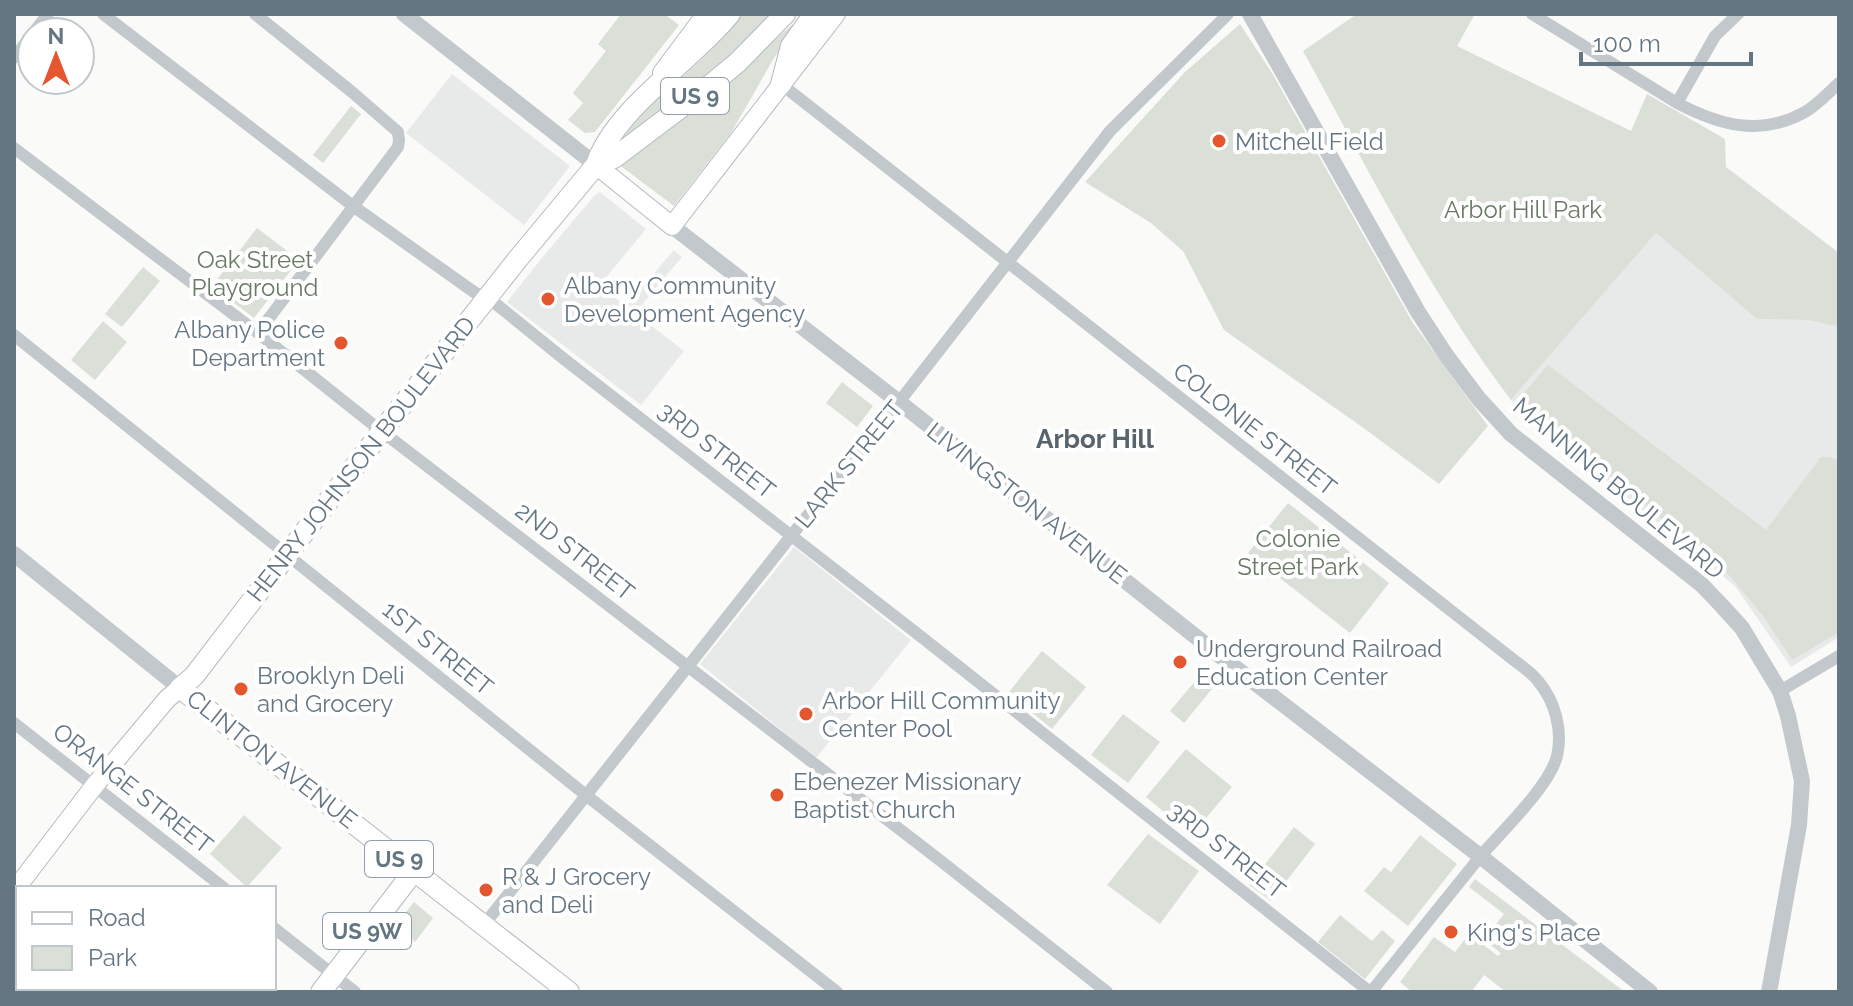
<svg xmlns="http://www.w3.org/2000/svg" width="1853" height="1006" viewBox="0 0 1853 1006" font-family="Raleway,sans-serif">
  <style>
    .built { fill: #e8e9e9 }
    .green { fill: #dadfd7 }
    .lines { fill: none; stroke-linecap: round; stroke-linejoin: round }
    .secondary-casing { stroke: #b3babf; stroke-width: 20 }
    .primary-casing { stroke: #b5babe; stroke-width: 22 }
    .minor { stroke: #c3c8cc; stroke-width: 12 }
    .tertiary { stroke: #c3c8cc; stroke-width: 16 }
    .secondary { stroke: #fff; stroke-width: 18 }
    .primary { stroke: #fff; stroke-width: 20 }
    .poi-dot { fill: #e4572e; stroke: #fff; stroke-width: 3 }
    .labels { text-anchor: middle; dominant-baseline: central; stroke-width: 8; stroke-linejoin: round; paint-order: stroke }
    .shield { fill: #fff; stroke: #939fa8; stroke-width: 2 }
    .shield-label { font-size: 22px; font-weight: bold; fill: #657683 }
    .poi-label { font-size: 24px; fill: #657683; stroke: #fff; text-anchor: start }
    .park-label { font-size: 24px; fill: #687a64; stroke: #fff }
    .street-label { font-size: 24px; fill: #657683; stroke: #fff }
    .neighbourhood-label { font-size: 26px; font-weight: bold; fill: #57646e; stroke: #fff }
  </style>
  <rect width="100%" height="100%" fill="#fafaf8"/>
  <path class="built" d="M 452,74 L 570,166 L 524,225 L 406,133 Z
    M 600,192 L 646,229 L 599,286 L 626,306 L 674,250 L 682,257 L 635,313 L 684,351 L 641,405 L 507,302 L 541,259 L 595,195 Z
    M 1656,233 L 1757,319 L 1808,320 L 1839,327 L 1839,637 L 1791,667 L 1735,586 L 1552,436 L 1511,400 Z
    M 794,547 L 911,640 L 816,758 L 700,664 Z"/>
  <path class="green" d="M 621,14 L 664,14 L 679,25 L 595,132 L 585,133 L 568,120 L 583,103 L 573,93 L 606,51 L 598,44 Z
    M 742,14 L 772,14 L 741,48 L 610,151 L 635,118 L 700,61 L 724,37 Z
    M 1357,14 L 1475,14 L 1457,46 L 1631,131 L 1647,94 L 1725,139 L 1726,167 L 1839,253 L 1839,327 L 1808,320 L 1757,319 L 1656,233 L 1511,400 C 1429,292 1368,169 1303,51 Z
    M 1240,24 L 1272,73 L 1413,323 L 1488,426 L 1439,484 L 1365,429 L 1224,330 L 1183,251 L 1151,223 L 1085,182 L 1185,72 Z
    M 792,25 L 796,28 L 774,58 L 731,133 L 674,206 L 618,164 L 723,84 Z
    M 351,106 L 361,114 L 323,163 L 313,155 Z
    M 257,228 L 299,260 L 254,318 L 212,286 Z
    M 143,267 L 160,281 L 122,327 L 105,314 Z
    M 103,321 L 127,342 L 95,380 L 71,360 Z
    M 1548,365 L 1766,530 L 1821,457 L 1829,457 L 1839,461 L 1839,632 L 1792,660 L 1764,617 L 1729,575 L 1518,400 Z
    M 842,382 L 873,406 L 857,427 L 826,403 Z
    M 1288,503 L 1389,583 L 1350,633 L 1248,553 Z
    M 1042,651 L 1086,687 L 1052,729 L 1008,693 Z
    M 1207,667 L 1221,678 L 1184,723 L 1170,711 Z
    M 1123,714 L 1160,742 L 1128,783 L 1091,755 Z
    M 1186,749 L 1232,787 L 1192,835 L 1146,797 Z
    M 244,815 L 282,848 L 247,887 L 210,854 Z
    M 1294,827 L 1315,844 L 1271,901 L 1249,885 Z
    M 1148,834 L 1199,871 L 1160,924 L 1107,885 Z
    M 1420,835 L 1457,864 L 1408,926 L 1364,891 L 1384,867 L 1391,872 Z
    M 1475,879 L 1625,992 L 1506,992 L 1484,975 L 1471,992 L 1412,992 L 1400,982 L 1434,937 L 1455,952 L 1469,934 L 1498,956 L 1501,953 L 1484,940 L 1504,914 L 1469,887 Z
    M 414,902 L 433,918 L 415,942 L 409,937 L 403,944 L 389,934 Z
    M 1340,915 L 1372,941 L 1382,930 L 1395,941 L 1365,979 L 1318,942 Z"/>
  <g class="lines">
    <g class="secondary-casing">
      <path id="secondary" d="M 662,73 L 706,14
        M 596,165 L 672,226 L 836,14
        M 14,891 L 95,785 L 167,699 L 180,688"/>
    </g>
    <g class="primary-casing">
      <path id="primary" d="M 781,84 L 791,46 L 814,14
        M 596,165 L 614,158 L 704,90 L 737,63 L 785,14
        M 321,992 L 414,871
        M 569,992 L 180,688 L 194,676 L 382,431 L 517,260 L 596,165 C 614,109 692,61 730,14"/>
    </g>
    <path class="minor" d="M 103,14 L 353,206 L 474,292 L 496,304 L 564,359 L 924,639 L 1370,992
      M 255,14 L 352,92 L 398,132 L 399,141 L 398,147 L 258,333
      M 1532,14 L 1677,103 C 1719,125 1760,137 1805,112 C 1817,105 1828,93 1839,83
      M 34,32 L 48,14
      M 14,58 L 32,35
      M 781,84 L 1515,661 C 1523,667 1532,673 1538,681 C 1555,701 1563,730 1557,756 C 1550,786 1500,833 1479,858 C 1443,902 1407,947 1371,992
      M 1677,103 L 1715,36 L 1738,14
      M 14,148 L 258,333 L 371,423 L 937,858 L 1107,992
      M 14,335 L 587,796 L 837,992
      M 1780,691 L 1839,656
      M 14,723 L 224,888
      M 14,919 L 18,914
      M 483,926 L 791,536 L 899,402 L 1110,131 L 1228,14
      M 274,928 L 355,992
      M 129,988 L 134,992"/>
    <path class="tertiary" d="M 404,14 L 596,165
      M 1250,14 L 1418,312 L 1446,355 L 1479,399 L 1511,434 L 1702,585 L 1722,606 L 1742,628 L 1780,691 L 1788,716 L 1802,781 L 1799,825 L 1769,992
      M 672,226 L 899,402 L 1219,655 L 1480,856 L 1650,992
      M 14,554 L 180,688"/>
    <use href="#secondary" class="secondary"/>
    <use href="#primary" class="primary"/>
  </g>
  <g class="poi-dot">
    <circle cx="1219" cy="141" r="8"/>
    <circle cx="548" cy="299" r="8"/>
    <circle cx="341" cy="343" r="8"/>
    <circle cx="1180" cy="662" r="8"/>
    <circle cx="241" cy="689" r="8"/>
    <circle cx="806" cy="714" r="8"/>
    <circle cx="777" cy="795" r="8"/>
    <circle cx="486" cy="890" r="8"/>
    <circle cx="1451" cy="932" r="8"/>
  </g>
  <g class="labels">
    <g class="shield">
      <rect x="661" y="78" width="68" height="36" rx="6"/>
      <rect x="365" y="841" width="68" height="36" rx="6"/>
      <rect x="323" y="913" width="88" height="36" rx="6"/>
    </g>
    <g class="shield-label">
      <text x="695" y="96">US 9</text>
      <text x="399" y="859">US 9</text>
      <text x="367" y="931">US 9W</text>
    </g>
    <g class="poi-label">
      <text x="1235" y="141">Mitchell Field</text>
      <text x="564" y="285">Albany Community<tspan x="564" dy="28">Development Agency</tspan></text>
      <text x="325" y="329" text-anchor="end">Albany Police<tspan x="325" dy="28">Department</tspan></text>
      <text x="1196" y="648">Underground Railroad<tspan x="1196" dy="28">Education Center</tspan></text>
      <text x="257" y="675">Brooklyn Deli<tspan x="257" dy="28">and Grocery</tspan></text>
      <text x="822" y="700">Arbor Hill Community<tspan x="822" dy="28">Center Pool</tspan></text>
      <text x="793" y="781">Ebenezer Missionary<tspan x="793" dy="28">Baptist Church</tspan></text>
      <text x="502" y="876">R &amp; J Grocery<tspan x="502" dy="28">and Deli</tspan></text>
      <text x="1467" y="932">King's Place</text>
    </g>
    <g class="park-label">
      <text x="1523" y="209">Arbor Hill Park</text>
      <text x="255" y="259">Oak Street<tspan x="255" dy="28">Playground</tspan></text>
      <text x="1298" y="538">Colonie<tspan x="1298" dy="28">Street Park</tspan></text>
    </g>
    <g class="street-label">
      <text transform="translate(1255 429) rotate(38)">COLONIE STREET</text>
      <text transform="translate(717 450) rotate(38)">3RD STREET</text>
      <text transform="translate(361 459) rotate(-52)">HENRY JOHNSON BOULEVARD</text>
      <text transform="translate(849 464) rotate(-51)">LARK STREET</text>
      <text transform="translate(1619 488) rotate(40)">MANNING BOULEVARD</text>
      <text transform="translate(1027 503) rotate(38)">LIVINGSTON AVENUE</text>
      <text transform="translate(575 551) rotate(38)">2ND STREET</text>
      <text transform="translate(438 648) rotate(39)">1ST STREET</text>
      <text transform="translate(272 759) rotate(38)">CLINTON AVENUE</text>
      <text transform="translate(133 788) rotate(38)">ORANGE STREET</text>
      <text transform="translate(1227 850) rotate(38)">3RD STREET</text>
    </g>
    <g class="neighbourhood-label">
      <text x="1095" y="439">Arbor Hill</text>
    </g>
  </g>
  <rect width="1853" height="1006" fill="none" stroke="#657683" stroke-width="32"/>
  <rect x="16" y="886" width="260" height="104" fill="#ffffff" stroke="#c1c8cd" stroke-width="2"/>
  <rect x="32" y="912" width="40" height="12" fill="#ffffff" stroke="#c1c8cd" stroke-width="2"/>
  <text x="88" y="926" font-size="24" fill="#657683">Road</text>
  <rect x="32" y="946" width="40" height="24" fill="#dadfd7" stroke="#c1c8cd" stroke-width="2"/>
  <text x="88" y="966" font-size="24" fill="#657683">Park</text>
  <g transform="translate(56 56)"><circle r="38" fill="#ffffff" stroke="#c1c8cd" stroke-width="2"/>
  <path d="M0-6L14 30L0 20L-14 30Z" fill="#e4572e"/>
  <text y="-12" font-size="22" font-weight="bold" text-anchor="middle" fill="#657683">N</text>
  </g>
  <path d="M1581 52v12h170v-12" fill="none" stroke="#657683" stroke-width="4"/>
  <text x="1593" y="52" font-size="24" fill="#657683" stroke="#ffffff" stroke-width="6" paint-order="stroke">100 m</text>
</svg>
